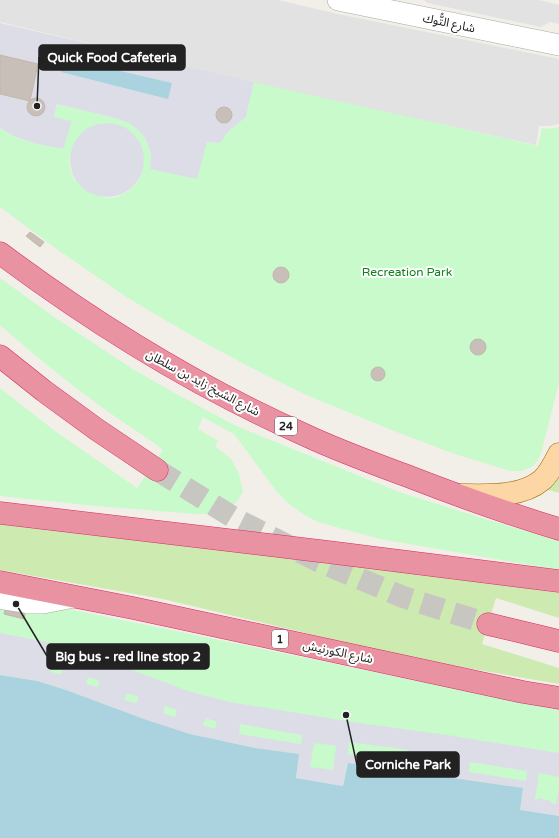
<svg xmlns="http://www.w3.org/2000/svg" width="559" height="838" viewBox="0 0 559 838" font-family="'Varela Round','Noto Sans Arabic',sans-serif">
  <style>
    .grass { fill: #cdebb0 }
    .park { fill: #c8facc; fill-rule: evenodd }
    .parking { fill: #e2e2e2 }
    .plaza { fill: #dddde8; fill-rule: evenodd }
    .water { fill: #aad3df }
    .building { fill: #c7bfb8; stroke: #c4b6ab }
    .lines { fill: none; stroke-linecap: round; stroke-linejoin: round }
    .highway-tunnel { stroke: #c8c6c1; stroke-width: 22; stroke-dasharray: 22 11; stroke-linecap: butt }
    .minor-casing { stroke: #a9a9a9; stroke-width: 22 }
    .major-casing { stroke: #a06b00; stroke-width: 23 }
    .highway-casing { stroke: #dc2a67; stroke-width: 23 }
    .minor { stroke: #fff; stroke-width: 21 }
    .major { stroke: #fcd6a4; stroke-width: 22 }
    .highway { stroke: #e892a2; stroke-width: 22 }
    .labels { text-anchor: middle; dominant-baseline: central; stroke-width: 4; stroke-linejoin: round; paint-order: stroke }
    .shield { fill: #fff; stroke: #646464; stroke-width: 1 }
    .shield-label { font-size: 11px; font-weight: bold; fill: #222 }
    .street-label { font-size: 12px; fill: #222; stroke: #fff }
    .park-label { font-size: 12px; fill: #0c8416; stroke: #fff }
    .leader { fill: none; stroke: #222; stroke-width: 1.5 }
    .callout-dot { fill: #222; stroke: #fff; stroke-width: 1.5 }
    .callout { fill: #222; stroke: #222; stroke-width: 1.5 }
    .callout-label { font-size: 13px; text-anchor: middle; font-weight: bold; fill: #fff }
  </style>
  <rect width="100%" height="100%" fill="#f2efe9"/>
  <path class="grass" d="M 559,474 L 559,493 L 544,489 Z
    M 0,523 L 443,576 L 559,593 L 559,618 L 496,598 L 482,644 L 559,668 L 559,684 L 415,659 L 163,599 L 0,570 Z"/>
  <path class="park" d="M 0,23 L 538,146 L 542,128 L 547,129 L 559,127 L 559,383 L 540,457 L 533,466 L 522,471 L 510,471 L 452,453 L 394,431 L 311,397 L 265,375 L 194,337 L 128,298 L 58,250 L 0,207 L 0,128 L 13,136 L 34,143 L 54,117 L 57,104 L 111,117 L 129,123 L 138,130 L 145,138 L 149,147 L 151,157 L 150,169 L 207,142 L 220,143 L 229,131 L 246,117 L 254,82 ZM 101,123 L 106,123 L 118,125 L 142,173 L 136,184 L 127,192 L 117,197 L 105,198 L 75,180 L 70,169 L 69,157 Z
    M 0,278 L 54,317 L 131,368 L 171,391 L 234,425 L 315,458 L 399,492 L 479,517 L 559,541 L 559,570 L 380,539 L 318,522 L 303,514 L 289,504 L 277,492 L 234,434 L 203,417 L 198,429 L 218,441 L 215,446 L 231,459 L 239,474 L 243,492 L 236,503 L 216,514 L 196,514 L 96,506 L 0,496 L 0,388 L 55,431 L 137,488 L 163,450 C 147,437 128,426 110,413 C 72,386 35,356 0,325 Z
    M 0,604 L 59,607 L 559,710 L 559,816 L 343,786 L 66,690 L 0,675 Z"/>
  <path class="parking" d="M 0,0 L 278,0 L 338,14 L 559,59 L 559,124 L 549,126 L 539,126 L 536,145 L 243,80 L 0,22 Z
    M 424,0 L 539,0 L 559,5 L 559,24 L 550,22 L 541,27 L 428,3 Z"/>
  <path class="plaza" d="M 0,23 L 254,82 L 246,117 L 229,131 L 220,143 L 207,142 L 197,179 L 150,169 L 151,156 L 149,147 L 145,138 L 138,130 L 129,123 L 111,117 L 57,104 L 54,117 L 72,121 L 63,149 L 34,143 L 13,136 L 0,128 Z
    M70 160a37 37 0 1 1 74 0a37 37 0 1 1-74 0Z
    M 0,633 L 57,644 L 101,658 L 188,691 L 229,702 L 359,723 L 447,735 L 559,753 L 559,777 L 539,773 L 535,800 L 537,801 L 538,798 L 551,801 L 551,803 L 556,804 L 559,788 L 559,816 L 520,811 L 523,788 L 347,764 L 343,786 L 296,778 L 299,754 L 255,748 L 190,734 L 147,720 L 66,690 L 37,681 L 0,675 ZM 51,665 L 63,669 L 61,675 L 49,671 ZM 88,677 L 100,681 L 98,687 L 86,684 ZM 127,693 L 139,697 L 136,703 L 124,700 ZM 165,706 L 177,710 L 175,717 L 163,713 ZM 206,718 L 217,722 L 215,729 L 203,725 ZM 240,724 L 302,735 L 301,744 L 239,734 ZM 349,742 L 409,750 L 408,762 L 348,754 ZM 314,743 L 336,746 L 333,770 L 310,767 ZM 470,762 L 527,771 L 526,781 L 469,772 Z"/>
  <path class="water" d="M 64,58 L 172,83 L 168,99 L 61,72 Z
    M 0,675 L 37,681 L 66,690 L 147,720 L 190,734 L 255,748 L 299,754 L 296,778 L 343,786 L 348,763 L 523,788 L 520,810 L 559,816 L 559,838 L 0,838 Z"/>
  <path class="building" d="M 0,55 L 38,64 L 30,101 L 0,94 Z
    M27 107a9 9 0 1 1 18 0a9 9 0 1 1-18 0Z
    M216 115a8 8 0 1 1 16 0a8 8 0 1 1-16 0Z
    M 30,232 L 44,242 L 40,247 L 26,236 Z
    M273 275a8 8 0 1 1 16 0a8 8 0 1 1-16 0Z
    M470 347a8 8 0 1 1 16 0a8 8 0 1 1-16 0Z
    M371 374a7 7 0 1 1 14 0a7 7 0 1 1-14 0Z
    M 5,610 L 25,614 L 24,619 L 4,614 Z"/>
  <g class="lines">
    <path class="highway-tunnel" d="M 157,470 L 236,519 L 318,561 L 403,597 L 488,624"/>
    <g class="minor-casing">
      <path id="minor" d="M 338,0 L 559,45
        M 0,598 L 5,599 L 31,603 L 43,603 L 74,597"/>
    </g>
    <g class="major-casing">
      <path id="major" d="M 460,495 C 485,495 521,498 542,480 C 549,474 555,462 559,454"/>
    </g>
    <g class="highway-casing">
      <path id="highway" d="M 0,253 C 95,324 197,387 305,435 C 339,451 375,464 410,477 C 459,496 509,514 559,529
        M 0,356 L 44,391 L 96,429 L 157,470
        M 0,513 L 328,552 L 559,581
        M 0,582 L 133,608 L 523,692 L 559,698
        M 488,624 L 559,641"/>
    </g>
    <use href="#minor" class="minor"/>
    <use href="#major" class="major"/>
    <use href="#highway" class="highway"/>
  </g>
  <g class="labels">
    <g class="shield">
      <rect x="275" y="417" width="22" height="18" rx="3"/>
      <rect x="272" y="630" width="16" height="18" rx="3"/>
    </g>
    <g class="shield-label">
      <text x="286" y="426">24</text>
      <text x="280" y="639">1</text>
    </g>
    <g class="street-label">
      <text transform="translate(449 23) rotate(12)">شارع التُّوك</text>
      <text transform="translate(203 383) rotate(28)">شارع الشيخ زايد بن سلطان</text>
      <text transform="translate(338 652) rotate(12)">شارع الكورنيش</text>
    </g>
    <g class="park-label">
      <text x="407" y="272">Recreation Park</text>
    </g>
  </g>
  <path class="leader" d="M37 106L39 57M16 604L47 656M346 715L357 765"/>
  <g class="callout-dot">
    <circle cx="37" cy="106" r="4"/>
    <circle cx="16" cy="604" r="4"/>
    <circle cx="346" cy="715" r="4"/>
  </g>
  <g class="callout">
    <rect x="39" y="45" width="146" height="25" rx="4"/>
    <rect x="47" y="644" width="162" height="25" rx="4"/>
    <rect x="357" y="752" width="102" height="25" rx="4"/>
  </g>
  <g class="callout-label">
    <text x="112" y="62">Quick Food Cafeteria</text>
    <text x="128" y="661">Big bus - red line stop 2</text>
    <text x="408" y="769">Corniche Park</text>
  </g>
</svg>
